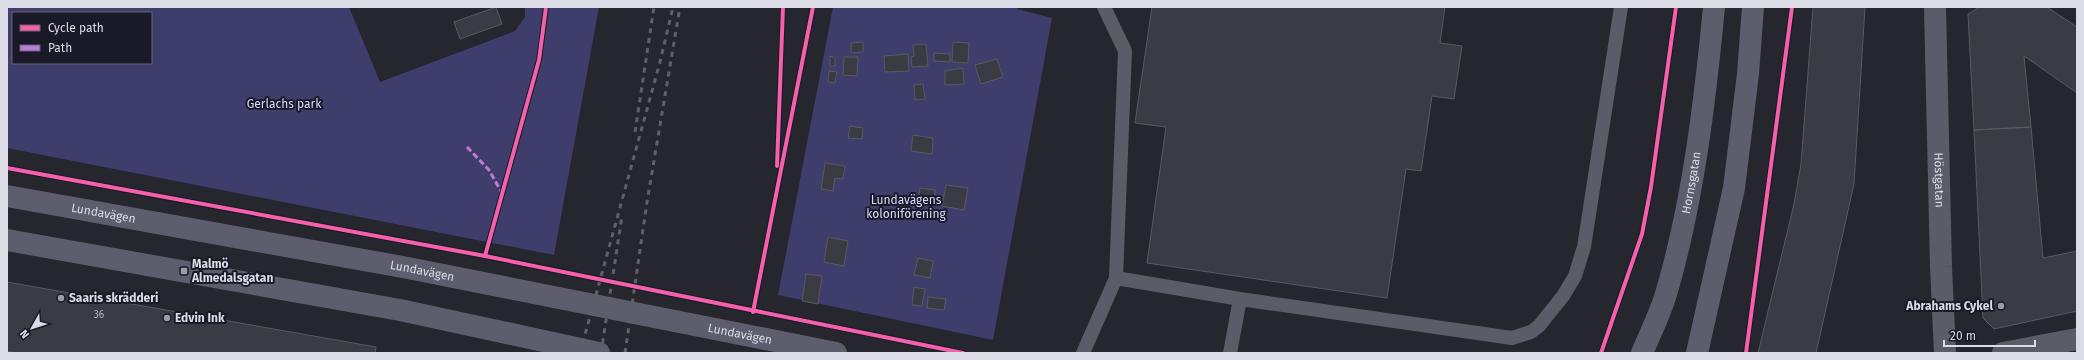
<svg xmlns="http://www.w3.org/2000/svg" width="2084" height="360" viewBox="0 0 2084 360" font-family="'Fira Sans',sans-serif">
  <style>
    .green { fill: #3f3d6b; fill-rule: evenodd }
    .building { fill: #3b3b43; stroke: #595960 }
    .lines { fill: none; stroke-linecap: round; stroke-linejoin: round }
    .lane { stroke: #5c5c69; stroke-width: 14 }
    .street { stroke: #5c5c69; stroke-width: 22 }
    .secondary { stroke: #5d5d6d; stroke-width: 22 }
    .rail { stroke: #60606a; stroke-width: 3; stroke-dasharray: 5 5; stroke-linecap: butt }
    .quiet { stroke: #bd7bd9; stroke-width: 3; stroke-dasharray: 6 3; stroke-linecap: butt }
    .cycleway-casing { stroke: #191927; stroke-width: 6 }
    .cycleway { stroke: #f560ab; stroke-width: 4 }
    .poi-dot { fill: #9c9ca6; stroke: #191927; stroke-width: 1.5 }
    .labels { text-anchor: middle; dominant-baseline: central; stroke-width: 4; stroke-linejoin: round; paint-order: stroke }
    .number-label { font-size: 10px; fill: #b3b4bd }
    .park-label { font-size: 12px; fill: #d8d9fe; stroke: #191927 }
    .street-label { font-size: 12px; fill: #dbdce6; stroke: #191927 }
    .poi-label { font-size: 12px; font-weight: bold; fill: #dbdce6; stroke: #191927; text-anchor: start }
  </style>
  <rect width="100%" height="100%" fill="#26262e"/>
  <path class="green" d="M 7,7 L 349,7 L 380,82 L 515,31 L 525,17 L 525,7 L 599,7 L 554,255 L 7,148 ZM 13,13 L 151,13 L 151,63 L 13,63 Z
    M 833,7 L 1018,7 L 1017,9 L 1052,18 L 993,340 L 778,295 Z"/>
  <path class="building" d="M 496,7 L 502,24 L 460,39 L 454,22 Z
    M 1152,7 L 1445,7 L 1440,43 L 1462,46 L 1454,99 L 1432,96 L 1421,171 L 1406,169 L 1387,298 L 1147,263 L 1166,127 L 1135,123 Z
    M 1813,7 L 1865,7 L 1854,184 L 1816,353 L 1758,353 L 1794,204 L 1801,164 Z
    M 1980,7 L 2047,7 L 2077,27 L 2077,93 L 2024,56 L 2031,127 L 1974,130 L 1968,14 Z
    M 863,42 L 863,52 L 851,53 L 851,43 Z
    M 953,42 L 969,43 L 968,63 L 952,62 Z
    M 926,44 L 928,66 L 912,67 L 911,57 L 914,56 L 913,45 Z
    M 934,53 L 950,54 L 950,62 L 934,61 Z
    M 908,54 L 909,71 L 885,72 L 884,56 Z
    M 830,56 L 835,58 L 835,66 L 830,66 Z
    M 844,57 L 858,57 L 857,76 L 843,75 Z
    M 997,59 L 1003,77 L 981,84 L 975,65 Z
    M 963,68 L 964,84 L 945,85 L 945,71 Z
    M 829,71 L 837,72 L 835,83 L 828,82 Z
    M 923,84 L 925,99 L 915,100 L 914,85 Z
    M 850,126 L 863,128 L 862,139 L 848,138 Z
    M 2031,127 L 2043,258 L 2077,251 L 2077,311 L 1994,329 L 1983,318 L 1974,130 Z
    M 913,135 L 933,138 L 932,154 L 911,151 Z
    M 825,163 L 845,166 L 843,179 L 835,178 L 833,191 L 821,189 Z
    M 946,185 L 968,188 L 964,210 L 942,206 Z
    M 920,188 L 935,190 L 934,205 L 918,204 Z
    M 828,237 L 848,241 L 844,266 L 824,262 Z
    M 918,258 L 933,261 L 930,278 L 914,275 Z
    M 806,274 L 822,276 L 818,304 L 802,301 Z
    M 7,282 L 376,347 L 375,353 L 16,353 L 7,351 Z
    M 914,287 L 925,289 L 922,306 L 912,305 Z
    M 928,297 L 946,299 L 944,310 L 927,308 Z"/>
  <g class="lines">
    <path class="lane" d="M 1104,7 L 1125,51 L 1116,278
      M 1083,353 L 1116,278 L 1240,299 L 1512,338 L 1531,332 L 1539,326 L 1563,296 L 1575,276 L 1584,247 L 1621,7
      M 1230,353 L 1240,299"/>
    <g class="street">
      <path id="s1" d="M 1935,7 L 1941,267 L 1945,353"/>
      <path d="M 2003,353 L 2077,339"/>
    </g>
    <g class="secondary">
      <path id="s2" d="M 7,196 L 408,268 L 836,353"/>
      <path d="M 7,240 L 400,310 L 599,353"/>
      <path id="s3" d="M 1642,353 C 1650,334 1660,314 1666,294 C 1693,203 1705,101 1714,7"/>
      <path d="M 1697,353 L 1734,188 L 1748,74 L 1753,7"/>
    </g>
    <path class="rail" d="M 635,132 L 654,7
      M 580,353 L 660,62 L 673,7
      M 601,353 L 622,216
      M 625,353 L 647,202 L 680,7"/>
    <path class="quiet" d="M 467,147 L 489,170 L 502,193"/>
    <g class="cycleway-casing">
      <path id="cycleway" d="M 777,166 L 783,7
        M 7,168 L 485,256 L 963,353
        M 485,256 L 539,60 L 546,7
        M 753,312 L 813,7
        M 1601,353 L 1642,234 L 1651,187 L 1676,7
        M 1746,353 L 1792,7"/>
    </g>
    <use href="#cycleway" class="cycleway"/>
  </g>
  <g class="poi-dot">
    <rect x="180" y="267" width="8" height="8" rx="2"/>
    <circle cx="61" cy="298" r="4"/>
    <circle cx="2001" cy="306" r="4"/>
    <circle cx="167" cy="318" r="4"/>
  </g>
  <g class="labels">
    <g class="number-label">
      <text x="99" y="315">36</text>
    </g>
    <g class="park-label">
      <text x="284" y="104">Gerlachs park</text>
      <text x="906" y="200">Lundavägens<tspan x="906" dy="14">koloniförening</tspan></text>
    </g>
    <g class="street-label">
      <text stroke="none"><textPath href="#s1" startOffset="173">Höstgatan</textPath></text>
      <text stroke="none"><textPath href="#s3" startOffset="178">Hornsgatan</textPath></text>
      <text stroke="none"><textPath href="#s2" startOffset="98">Lundavägen</textPath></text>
      <text stroke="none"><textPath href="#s2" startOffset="422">Lundavägen</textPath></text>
      <text stroke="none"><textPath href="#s2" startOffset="746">Lundavägen</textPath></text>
    </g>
    <g class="poi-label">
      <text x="192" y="264">Malmö<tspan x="192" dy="14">Almedalsgatan</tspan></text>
      <text x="69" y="298">Saaris skrädderi</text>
      <text x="1993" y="306" text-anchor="end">Abrahams Cykel</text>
      <text x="175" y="318">Edvin Ink</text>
    </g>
  </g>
  <rect width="2084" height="360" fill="none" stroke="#dbdce6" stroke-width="16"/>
  <rect x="12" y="12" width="140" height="52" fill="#191927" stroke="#676773"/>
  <rect x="20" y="25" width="20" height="6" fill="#f560ab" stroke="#676773"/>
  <text x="48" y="32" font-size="12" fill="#dbdce6">Cycle path</text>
  <rect x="20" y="45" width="20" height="6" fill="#bd7bd9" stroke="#676773"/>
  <text x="48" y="52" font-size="12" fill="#dbdce6">Path</text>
  <g transform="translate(32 328) rotate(231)" stroke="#191927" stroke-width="3" paint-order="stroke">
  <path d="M0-3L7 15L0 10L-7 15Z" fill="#dbdce6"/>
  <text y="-6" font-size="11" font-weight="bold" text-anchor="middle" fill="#dbdce6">N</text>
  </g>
  <path d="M1944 340v6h91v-6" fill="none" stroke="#dbdce6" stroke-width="2"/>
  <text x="1950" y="340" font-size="12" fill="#dbdce6" stroke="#191927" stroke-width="3" paint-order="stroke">20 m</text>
</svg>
